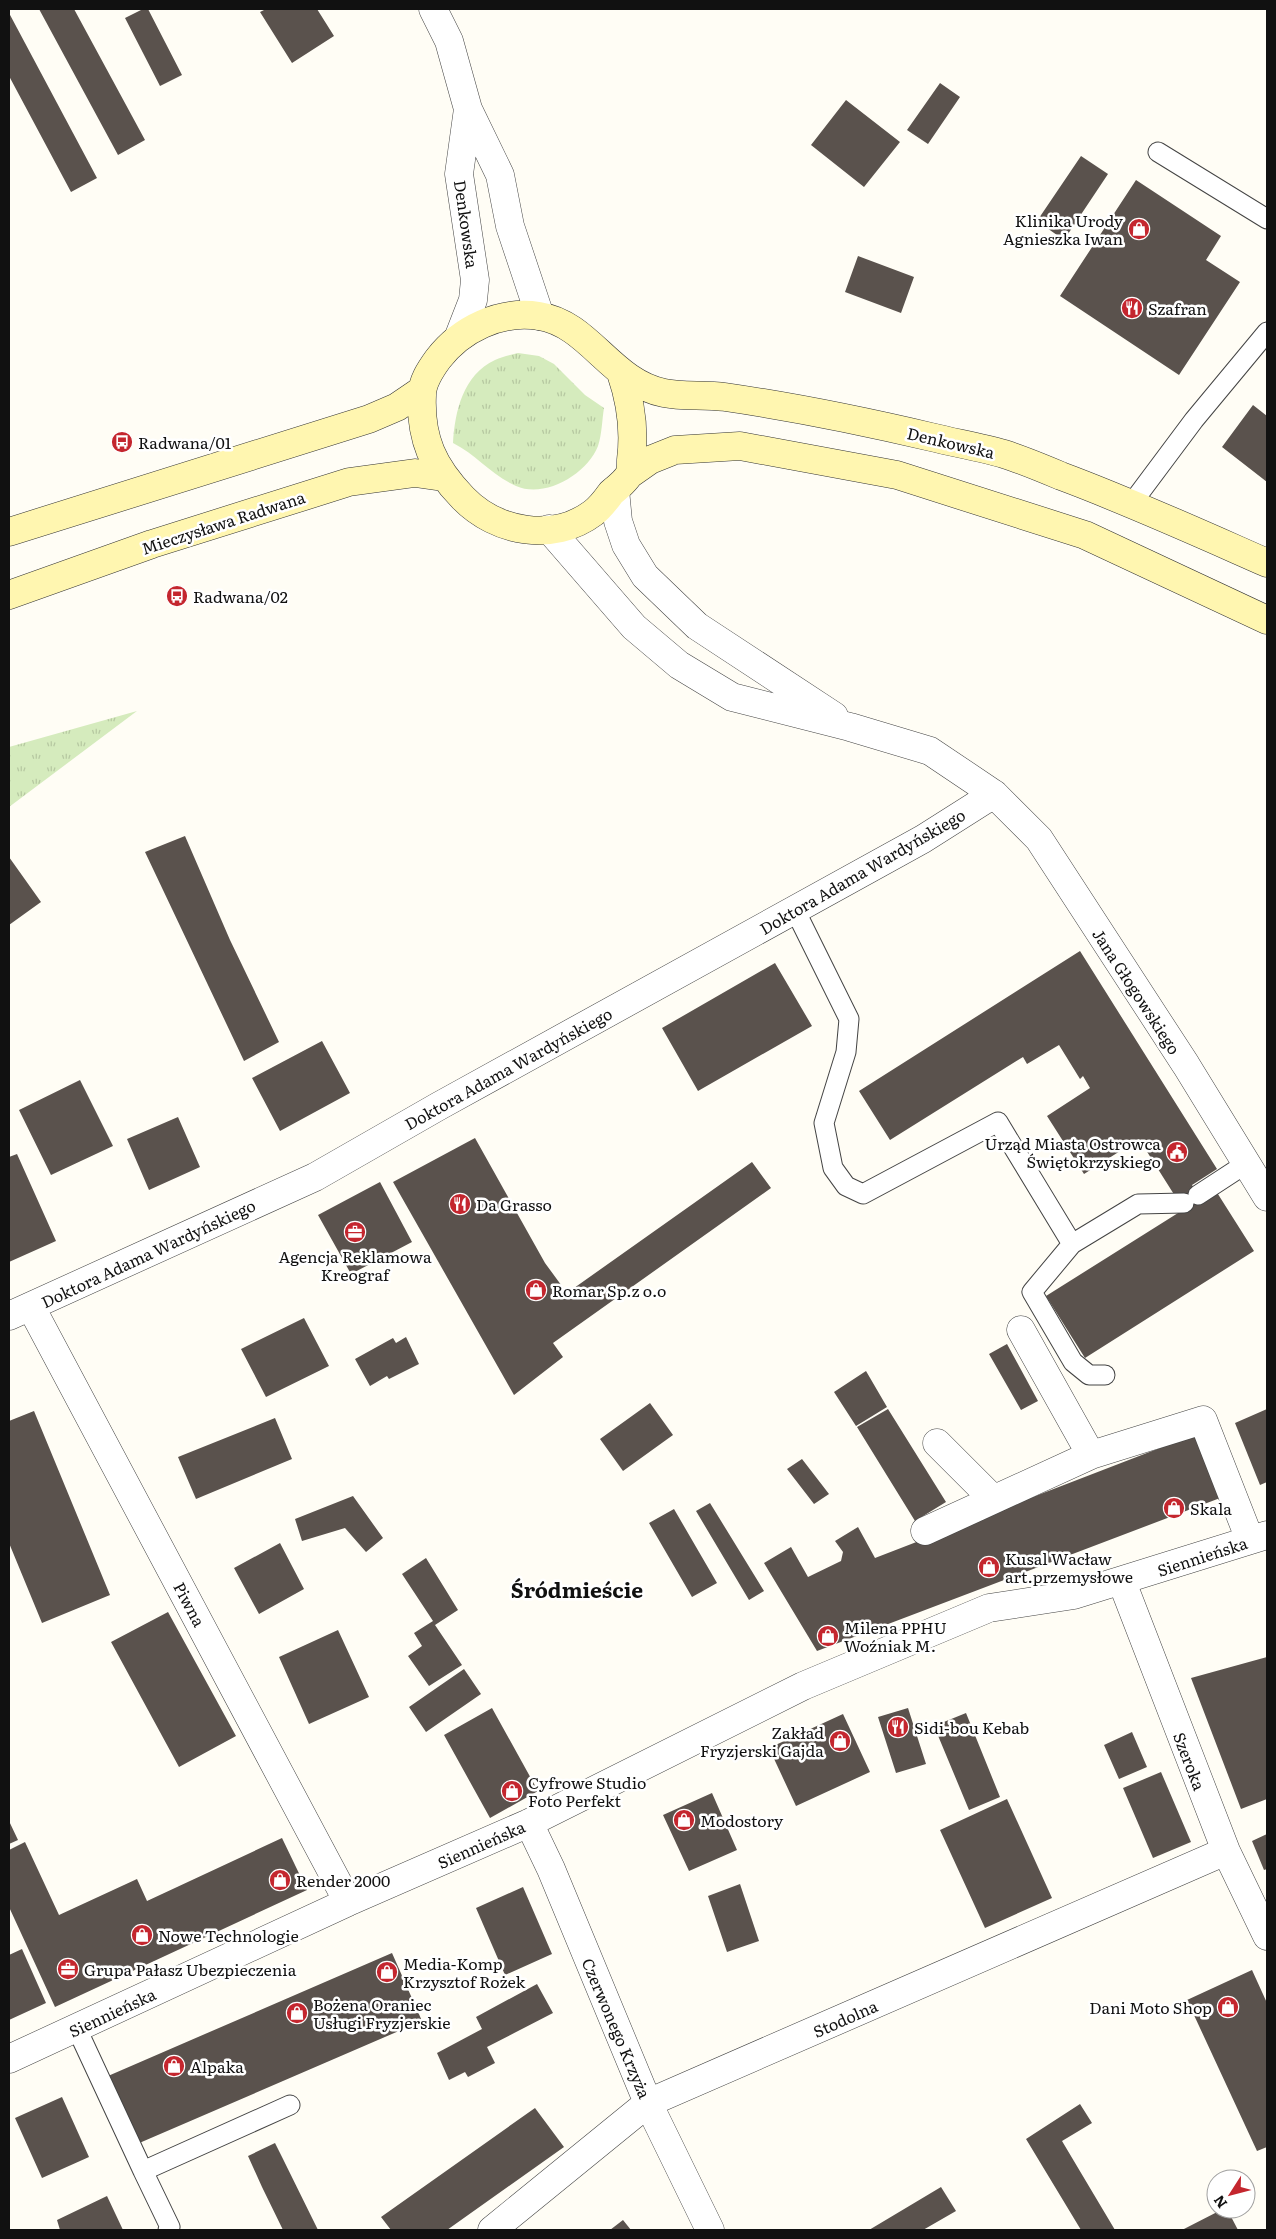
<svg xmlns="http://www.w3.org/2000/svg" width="1276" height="2239" viewBox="0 0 1276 2239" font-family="Literata,serif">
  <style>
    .grass { fill: url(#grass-tufts) }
    .building { fill: #5a524d }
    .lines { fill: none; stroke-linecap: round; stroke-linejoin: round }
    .lane-casing { stroke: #444; stroke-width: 21 }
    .street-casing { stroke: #444; stroke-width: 29 }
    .secondary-casing { stroke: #333; stroke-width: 29 }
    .lane { stroke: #fff; stroke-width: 19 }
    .street { stroke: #fff; stroke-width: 28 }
    .secondary { stroke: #fff6b0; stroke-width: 28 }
    .labels { text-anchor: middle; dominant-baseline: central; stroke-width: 5; stroke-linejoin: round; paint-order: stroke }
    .poi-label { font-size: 16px; fill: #111; stroke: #fff; text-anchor: start }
    .street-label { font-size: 16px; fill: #111; stroke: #fff }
    .district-label { font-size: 21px; font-weight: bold; fill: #111; stroke: #fff }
  </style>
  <defs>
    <pattern id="grass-tufts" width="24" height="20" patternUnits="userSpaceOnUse" patternTransform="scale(1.25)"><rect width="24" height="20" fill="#d5ebbd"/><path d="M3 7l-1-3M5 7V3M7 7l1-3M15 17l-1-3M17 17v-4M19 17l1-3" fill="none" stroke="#b6c8a1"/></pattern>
  </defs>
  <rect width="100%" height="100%" fill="#fffdf5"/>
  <path class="grass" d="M 518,353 L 539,356 L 554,364 L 585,395 L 604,408 C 602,420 602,434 598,446 C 587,474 545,499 516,486 C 491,475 477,455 453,443 C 455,411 463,375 495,360 C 502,357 510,355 518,353 Z
    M 137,711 L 9,807 L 9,747 Z"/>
  <path class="building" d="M 39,9 L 74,9 L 145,140 L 118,155 Z
    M 143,9 L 148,9 L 182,75 L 160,86 L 125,18 Z
    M 266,9 L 317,9 L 334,36 L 292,63 L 260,12 Z
    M 9,13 L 97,178 L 71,192 L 9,76 Z
    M 940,83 L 960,97 L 928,144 L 907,130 Z
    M 846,100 L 900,142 L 864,187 L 811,145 Z
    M 1081,156 L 1108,174 L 1064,240 L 1037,221 Z
    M 1136,180 L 1221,236 L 1206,260 L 1240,282 L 1179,375 L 1060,296 Z
    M 858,256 L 914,277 L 901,313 L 845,292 Z
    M 1253,405 L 1267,416 L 1267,482 L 1222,447 Z
    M 185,836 L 230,940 L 279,1042 L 244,1061 L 145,852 Z
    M 9,857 L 41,902 L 9,925 Z
    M 1080,951 L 1217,1169 L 1192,1185 L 1198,1195 L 1216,1191 L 1254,1251 L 1085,1358 L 1046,1296 L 1186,1208 L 1175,1196 L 1139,1139 L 1084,1174 L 1047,1116 L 1090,1088 L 1083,1076 L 1080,1079 L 1059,1045 L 1027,1064 L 1023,1057 L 890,1140 L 859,1091 Z
    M 775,963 L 812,1026 L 698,1091 L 662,1028 Z
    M 322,1041 L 350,1093 L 280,1131 L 252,1078 Z
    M 80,1080 L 113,1146 L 51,1175 L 19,1110 Z
    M 178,1117 L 200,1167 L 149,1190 L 127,1139 Z
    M 475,1138 L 545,1263 L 567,1293 L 752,1162 L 771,1188 L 553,1343 L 563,1357 L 514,1395 L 393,1182 Z
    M 17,1154 L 56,1241 L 9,1262 L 9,1157 Z
    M 380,1182 L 412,1242 L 351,1274 L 318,1215 Z
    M 304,1318 L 329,1366 L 266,1397 L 241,1349 Z
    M 406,1337 L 419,1364 L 389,1379 L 387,1376 L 370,1386 L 355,1359 L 393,1338 L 396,1343 Z
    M 1007,1344 L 1038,1401 L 1021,1410 L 989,1354 Z
    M 866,1371 L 887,1407 L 856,1426 L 834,1392 Z
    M 650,1403 L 673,1435 L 623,1471 L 600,1439 Z
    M 888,1409 L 946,1502 L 915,1521 L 857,1427 Z
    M 1267,1409 L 1267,1482 L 1260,1485 L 1235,1423 Z
    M 34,1411 L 110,1595 L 42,1623 L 9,1543 L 9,1421 Z
    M 275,1418 L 292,1459 L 196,1499 L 178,1457 Z
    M 1204,1431 L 1228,1495 L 817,1651 L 764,1563 L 791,1547 L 808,1577 L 841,1561 L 843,1552 L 835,1541 L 858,1527 L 875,1558 Z
    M 802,1459 L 829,1494 L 814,1504 L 787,1469 Z
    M 353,1496 L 383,1538 L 366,1552 L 345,1528 L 302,1541 L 295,1519 Z
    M 710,1503 L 764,1591 L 749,1600 L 696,1511 Z
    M 674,1509 L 717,1583 L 692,1597 L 649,1523 Z
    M 280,1543 L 304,1589 L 259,1614 L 234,1568 Z
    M 426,1558 L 458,1610 L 435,1625 L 462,1665 L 429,1686 L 408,1656 L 422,1646 L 414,1633 L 433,1621 L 402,1574 Z
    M 168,1612 L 236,1736 L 179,1767 L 111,1642 Z
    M 338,1630 L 369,1697 L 309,1724 L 279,1657 Z
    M 1267,1657 L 1267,1799 L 1241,1809 L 1191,1678 Z
    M 464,1669 L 481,1694 L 426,1732 L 409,1707 Z
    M 492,1708 L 538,1791 L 490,1818 L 444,1735 Z
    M 908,1708 L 926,1764 L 896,1773 L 878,1717 Z
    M 966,1713 L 1000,1797 L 969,1810 L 934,1726 Z
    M 843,1714 L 870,1772 L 796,1806 L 769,1748 Z
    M 1132,1732 L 1147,1767 L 1119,1779 L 1104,1745 Z
    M 1161,1772 L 1191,1842 L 1153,1858 L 1123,1788 Z
    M 712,1793 L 737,1850 L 689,1871 L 663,1815 Z
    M 1007,1799 L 1052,1898 L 985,1928 L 940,1830 Z
    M 9,1821 L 18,1840 L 9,1844 Z
    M 1267,1834 L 1267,1869 L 1264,1870 L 1252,1841 Z
    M 282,1838 L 307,1890 L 55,2007 L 9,1907 L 9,1850 L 25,1842 L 59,1915 L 137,1879 L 147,1901 Z
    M 740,1884 L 759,1941 L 727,1952 L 708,1896 Z
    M 523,1887 L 552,1954 L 505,1975 L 476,1908 Z
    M 22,1949 L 46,2003 L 9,2020 L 9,1955 Z
    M 392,1953 L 422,2021 L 137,2144 L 108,2076 Z
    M 1252,1970 L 1267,2003 L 1267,2147 L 1257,2151 L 1187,2000 Z
    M 537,1984 L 553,2013 L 487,2047 L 495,2063 L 468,2077 L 465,2072 L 449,2080 L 437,2053 L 482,2029 L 476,2017 Z
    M 62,2097 L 89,2157 L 42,2178 L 15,2118 Z
    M 1080,2104 L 1092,2123 L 1062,2141 L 1115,2230 L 1081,2230 L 1026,2139 Z
    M 535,2108 L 564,2147 L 447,2230 L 391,2230 L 381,2217 Z
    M 275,2143 L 283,2159 L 318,2230 L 283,2230 L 262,2187 L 248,2156 Z
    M 941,2187 L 956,2211 L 923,2230 L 869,2230 Z
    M 107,2196 L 123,2230 L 60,2230 L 57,2220 Z
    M 1223,2209 L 1227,2209 L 1238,2230 L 1182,2230 Z
    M 623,2220 L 631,2230 L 610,2230 Z"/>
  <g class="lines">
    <g class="lane-casing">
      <path id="lane" d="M 1158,152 L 1267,219
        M 1132,503 L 1194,420 L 1267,332
        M 795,910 L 849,1019 L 846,1052 L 824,1123 L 833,1168 L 846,1186 L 863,1194 L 998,1122 L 1072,1244 L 1032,1292 L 1073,1362 L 1089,1375 L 1105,1375
        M 1198,1195 L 1247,1163
        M 1072,1244 L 1138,1204 L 1184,1203
        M 77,2029 L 143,2171 L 290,2105
        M 143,2171 L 170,2227 L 168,2230"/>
    </g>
    <g class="street-casing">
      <path id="street" d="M 433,9 L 449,41 L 468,109 L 500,175 L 510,226 L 540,316
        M 459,336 L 473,300 L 475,280 L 459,174 L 468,109
        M 615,490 L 618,521 L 626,545 L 645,576 L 697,626 L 834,716
        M 549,529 L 634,627 L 679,665 L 732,697 L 850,727 L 930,751 L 994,794 L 1039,839 L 1186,1065 L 1267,1197
        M 31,1307 L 348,1902
        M 9,1316 L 315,1177 L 439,1106 L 923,839 L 994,794
        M 1021,1330 L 1091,1455
        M 937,1443 L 993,1499
        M 925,1531 L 1091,1455 L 1203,1420 L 1250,1540
        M 1122,1582 L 1226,1851 L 1267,1936
        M 529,1823 L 551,1869 L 648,2103 L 710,2230
        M 9,2059 L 348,1902 L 529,1823 L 803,1686 L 989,1608 L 1074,1595 L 1267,1535
        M 492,2230 L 648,2103 L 1226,1851"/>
    </g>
    <g class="secondary-casing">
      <path id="secondary" d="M 621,373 C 631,402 635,429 631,460 C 631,464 631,469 630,473 C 627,480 617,488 611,493 C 606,500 600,508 593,513 C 553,543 496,532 463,498 C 433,467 420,439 422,395 C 422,382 430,370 438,359 C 461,329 500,310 539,316 C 590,324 610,382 664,393 C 683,397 705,394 725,397 C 794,407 863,421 931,437 C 955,443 980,447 1004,454 C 1023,460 1042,468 1061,476 C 1131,502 1199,533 1267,563
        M 630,474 L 650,460 L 675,450 L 740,446 L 897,475 L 1085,535 L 1267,620
        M 9,532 L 369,419 L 397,407 L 422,390
        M 9,595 L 152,544 L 349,482 L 415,473 L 443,477"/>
    </g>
    <use href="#lane" class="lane"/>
    <use href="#street" class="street"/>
    <use href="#secondary" class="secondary"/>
  </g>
  <defs>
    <g id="shop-disc" transform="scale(1.125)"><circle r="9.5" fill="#c4262e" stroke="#fff"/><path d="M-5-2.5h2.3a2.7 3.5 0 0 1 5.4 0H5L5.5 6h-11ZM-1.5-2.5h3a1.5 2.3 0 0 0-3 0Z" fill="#fff"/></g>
    <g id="restaurant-disc" transform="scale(1.125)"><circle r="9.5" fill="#c4262e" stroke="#fff"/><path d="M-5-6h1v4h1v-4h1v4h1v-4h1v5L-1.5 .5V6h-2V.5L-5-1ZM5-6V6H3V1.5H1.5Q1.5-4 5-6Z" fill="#fff"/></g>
    <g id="bus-disc" transform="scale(1.125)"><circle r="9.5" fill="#c4262e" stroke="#fff"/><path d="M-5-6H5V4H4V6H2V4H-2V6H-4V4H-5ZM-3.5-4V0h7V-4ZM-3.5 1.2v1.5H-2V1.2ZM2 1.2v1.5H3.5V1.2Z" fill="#fff"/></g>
    <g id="civic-disc" transform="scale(1.125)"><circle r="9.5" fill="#c4262e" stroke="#fff"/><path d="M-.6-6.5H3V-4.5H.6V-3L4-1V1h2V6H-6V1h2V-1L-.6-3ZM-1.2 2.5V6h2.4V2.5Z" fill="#fff"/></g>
    <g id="office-disc" transform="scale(1.125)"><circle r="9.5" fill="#c4262e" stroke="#fff"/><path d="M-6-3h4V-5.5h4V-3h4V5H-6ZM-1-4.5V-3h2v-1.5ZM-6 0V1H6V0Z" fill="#fff"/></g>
  </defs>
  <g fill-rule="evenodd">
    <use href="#shop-disc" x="1139" y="229"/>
    <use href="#restaurant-disc" x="1132" y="308"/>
    <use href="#bus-disc" x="122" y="442"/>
    <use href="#bus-disc" x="177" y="596"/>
    <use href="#civic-disc" x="1177" y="1152"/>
    <use href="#restaurant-disc" x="460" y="1204"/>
    <use href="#office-disc" x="355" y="1232"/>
    <use href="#shop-disc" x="536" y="1290"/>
    <use href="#shop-disc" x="1174" y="1508"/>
    <use href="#shop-disc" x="989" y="1567"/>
    <use href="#shop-disc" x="828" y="1636"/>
    <use href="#restaurant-disc" x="898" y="1727"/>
    <use href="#shop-disc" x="840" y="1741"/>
    <use href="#shop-disc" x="512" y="1791"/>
    <use href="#shop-disc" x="684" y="1820"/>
    <use href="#shop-disc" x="280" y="1880"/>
    <use href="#shop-disc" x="142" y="1935"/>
    <use href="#office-disc" x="68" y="1969"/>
    <use href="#shop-disc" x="387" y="1972"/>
    <use href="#shop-disc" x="1228" y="2007"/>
    <use href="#shop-disc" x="297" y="2013"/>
    <use href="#shop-disc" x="174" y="2066"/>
  </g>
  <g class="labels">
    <g class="poi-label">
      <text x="1123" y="220" text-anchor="end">Klinika Urody<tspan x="1123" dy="18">Agnieszka Iwan</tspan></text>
      <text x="1148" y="308">Szafran</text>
      <text x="138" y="442">Radwana/01</text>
      <text x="193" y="596">Radwana/02</text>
      <text x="1161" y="1143" text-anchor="end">Urząd Miasta Ostrowca<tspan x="1161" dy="18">Świętokrzyskiego</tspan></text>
      <text x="476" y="1204">Da Grasso</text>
      <text x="355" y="1256" text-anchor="middle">Agencja Reklamowa<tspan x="355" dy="18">Kreograf</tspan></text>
      <text x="552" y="1290">Romar Sp.z o.o</text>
      <text x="1190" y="1508">Skala</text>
      <text x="1005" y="1558">Kusal Wacław<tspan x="1005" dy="18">art.przemysłowe</tspan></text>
      <text x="844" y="1627">Milena PPHU<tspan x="844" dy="18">Woźniak M.</tspan></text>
      <text x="914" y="1727">Sidi-bou Kebab</text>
      <text x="824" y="1732" text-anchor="end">Zakład<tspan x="824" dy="18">Fryzjerski Gajda</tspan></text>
      <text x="528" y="1782">Cyfrowe Studio<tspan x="528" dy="18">Foto Perfekt</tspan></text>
      <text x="700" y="1820">Modostory</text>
      <text x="296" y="1880">Render 2000</text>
      <text x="158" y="1935">Nowe Technologie</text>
      <text x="403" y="1963">Media-Komp<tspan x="403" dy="18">Krzysztof Rożek</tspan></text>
      <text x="84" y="1969">Grupa Pałasz Ubezpieczenia</text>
      <text x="313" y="2004">Bożena Oraniec<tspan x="313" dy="18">Usługi Fryzjerskie</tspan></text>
      <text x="1212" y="2007" text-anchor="end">Dani Moto Shop</text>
      <text x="190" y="2066">Alpaka</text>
    </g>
    <g class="street-label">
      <text transform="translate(467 224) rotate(82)">Denkowska</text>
      <text transform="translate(951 442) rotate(13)">Denkowska</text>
      <text transform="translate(223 522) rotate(-18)">Mieczysława Radwana</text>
      <text transform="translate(862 871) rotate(-30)">Doktora Adama Wardyńskiego</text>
      <text transform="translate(1137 991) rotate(57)">Jana Głogowskiego</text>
      <text transform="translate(508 1068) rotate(-29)">Doktora Adama Wardyńskiego</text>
      <text transform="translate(148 1253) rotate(-25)">Doktora Adama Wardyńskiego</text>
      <text transform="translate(1202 1556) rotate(-18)">Siennieńska</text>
      <text transform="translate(190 1604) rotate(62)">Piwna</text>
      <text transform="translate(1190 1761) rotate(69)">Szeroka</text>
      <text transform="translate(481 1844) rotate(-24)">Siennieńska</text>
      <text transform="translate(112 2012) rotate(-25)">Siennieńska</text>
      <text transform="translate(845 2018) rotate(-24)">Stodolna</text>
      <text transform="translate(617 2028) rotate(67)">Czerwonego Krzyża</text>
    </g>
    <g class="district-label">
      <text x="577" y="1588">Śródmieście</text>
    </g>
  </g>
  <rect width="1276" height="2239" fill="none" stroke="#111111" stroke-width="20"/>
  <g transform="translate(1231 2194) rotate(234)"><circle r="24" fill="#ffffff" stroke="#a0a0a0"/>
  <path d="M0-4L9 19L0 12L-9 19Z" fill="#c4262e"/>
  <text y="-8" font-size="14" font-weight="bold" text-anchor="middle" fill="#111111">N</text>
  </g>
</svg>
